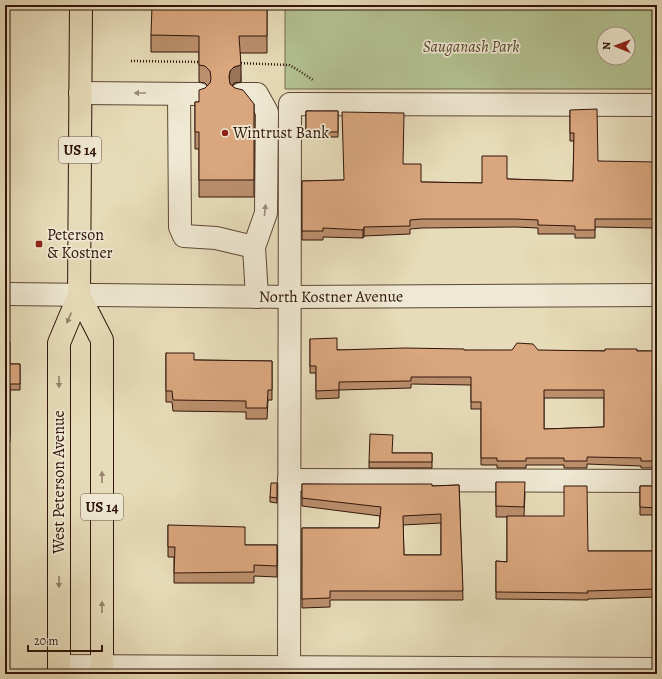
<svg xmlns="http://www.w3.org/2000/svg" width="662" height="679" viewBox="0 0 662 679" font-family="Alegreya,serif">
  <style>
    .green { fill: #b3c191; stroke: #726b4e; fill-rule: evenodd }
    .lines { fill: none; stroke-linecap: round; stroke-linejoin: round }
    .minor-casing { stroke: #5e4736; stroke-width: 24 }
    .major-casing { stroke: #31150a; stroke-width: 24 }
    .path { stroke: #31150a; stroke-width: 2.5; stroke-dasharray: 1 2; stroke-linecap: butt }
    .minor { stroke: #efe8d2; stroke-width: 22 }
    .major { stroke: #e7dcb9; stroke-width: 22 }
    .wall { fill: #bb8f6c; stroke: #31150a; fill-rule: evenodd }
    .shaded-wall { fill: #987458; stroke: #31150a }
    .building { fill: #d9a67e; stroke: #31150a; fill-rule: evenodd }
    .oneway { fill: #9a8978 }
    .oneway2 { fill: #95826a }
    .poi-dot { fill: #8f2418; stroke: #efe8d2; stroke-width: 1.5 }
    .labels { text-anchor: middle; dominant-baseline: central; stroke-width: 3.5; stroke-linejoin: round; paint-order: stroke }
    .shield { fill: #efe8d2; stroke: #6a5446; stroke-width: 1 }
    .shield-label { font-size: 15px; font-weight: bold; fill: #31150a }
    .park-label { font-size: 16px; font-style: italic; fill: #584932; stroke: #efe8d2 }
    .poi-label { font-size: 16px; fill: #31150a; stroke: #efe8d2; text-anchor: start }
    .street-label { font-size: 16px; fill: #31150a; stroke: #efe8d2 }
  </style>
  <rect width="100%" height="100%" fill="#e7dcb9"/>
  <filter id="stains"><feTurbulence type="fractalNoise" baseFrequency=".005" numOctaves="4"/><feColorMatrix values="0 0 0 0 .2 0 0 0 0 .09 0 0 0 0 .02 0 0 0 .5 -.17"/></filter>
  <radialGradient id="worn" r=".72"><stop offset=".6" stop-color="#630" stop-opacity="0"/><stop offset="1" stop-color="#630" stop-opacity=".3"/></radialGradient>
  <path class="green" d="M 285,5 L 657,5 L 657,89 L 285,89 ZM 604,34 L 628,34 L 628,58 L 604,58 Z"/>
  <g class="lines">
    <g class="minor-casing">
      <g id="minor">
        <path d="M 80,93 L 199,94"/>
        <path d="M 179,94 L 180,227 L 184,236 L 216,238 L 254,247"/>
        <path d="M 241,94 L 257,94 L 267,112 L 266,213 L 254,247 L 257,297"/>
        <path id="s1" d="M 5,294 L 290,297 L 657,295"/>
        <path d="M 289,480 L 657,481"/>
        <path d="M 59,666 L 657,669"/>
        <path d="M 289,674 L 290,104 L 657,105"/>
      </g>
    </g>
    <g class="major-casing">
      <path id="major" d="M 79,295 L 102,340 L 102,674
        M 59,674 L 59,343 L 79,295 L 81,5"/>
    </g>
    <path class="path" d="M 131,61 L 201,62
      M 238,63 L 289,65 L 298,70 L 313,80"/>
    <use href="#minor" class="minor"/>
    <use href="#major" class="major"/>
  </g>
  <path class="wall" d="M 267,5 L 267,53 L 240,53 L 241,82 L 234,83 L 232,86 L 254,104 L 254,197 L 199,197 L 199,149 L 195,149 L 195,102 L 199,102 L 205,88 L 208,86 L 205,83 L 199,82 L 199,52 L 151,52 L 151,35 Z
    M 570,110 L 598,161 L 657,181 L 657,225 L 656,225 L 656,228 L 595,227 L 595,238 L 575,238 L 575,234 L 538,234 L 538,228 L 516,227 L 422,228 L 410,229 L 410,234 L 364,236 L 363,238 L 323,237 L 323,240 L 302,240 L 302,181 L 344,180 L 403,164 L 421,182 L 482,183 L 507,179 L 573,181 L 574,141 L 570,141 Z
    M 306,111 L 338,111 L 338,137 L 306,137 Z
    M 5,184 L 7,195 L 6,235 L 5,235 Z
    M 310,339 L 337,350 L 657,351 L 657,468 L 641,468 L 641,466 L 587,464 L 587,468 L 564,468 L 564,465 L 526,465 L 526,468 L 497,468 L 497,465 L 481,465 L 481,409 L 471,409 L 471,385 L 411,384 L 411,388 L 339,390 L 339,398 L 316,399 L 316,373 L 310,373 ZM 544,398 L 604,398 L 604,427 L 544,429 Z
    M 5,342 L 10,364 L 20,364 L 20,390 L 10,390 L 10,442 L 5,442 Z
    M 166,353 L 194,360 L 272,361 L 272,400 L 268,400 L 267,419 L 246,419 L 246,412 L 173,411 L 172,402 L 166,402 Z
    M 392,453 L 432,453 L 432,468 L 369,468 L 369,462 Z
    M 496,482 L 525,493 L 524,516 L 588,551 L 657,551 L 657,597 L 588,599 L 588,600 L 496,599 L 496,561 L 507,562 L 507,517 L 496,517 Z
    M 277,483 L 277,503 L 270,502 L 270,497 Z
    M 302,484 L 432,486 L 459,485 L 463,600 L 330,600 L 330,607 L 302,608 L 302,528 L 379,528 L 380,516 L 302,506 ZM 441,523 L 441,555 L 404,555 L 403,525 Z
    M 640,486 L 657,486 L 657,515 L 640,515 Z
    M 168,525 L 245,545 L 277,545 L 277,577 L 254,576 L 254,583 L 174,583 L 174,557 L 168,557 Z"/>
  <path class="shaded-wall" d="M 241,65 L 241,82 L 234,83 L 230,88 L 229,77 L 230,71 L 234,67 Z
    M 7,184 L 7,195 L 6,235 L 6,225 Z
    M 364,227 L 364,236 L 363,238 L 363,230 Z"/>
  <path class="building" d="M 152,5 L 267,5 L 267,36 L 239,36 L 241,65 L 234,67 L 230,71 L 229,77 L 230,84 L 235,88 L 243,90 L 254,104 L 254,180 L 199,180 L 199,132 L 195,132 L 195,102 L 199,102 L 199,90 L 205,88 L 210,83 L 211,78 L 210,71 L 205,66 L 199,65 L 199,36 L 151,35 Z
    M 597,109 L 598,161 L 657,162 L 657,217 L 656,217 L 656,219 L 595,219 L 595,230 L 575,230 L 575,226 L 538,225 L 538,220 L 516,219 L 422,219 L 410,220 L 410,226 L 364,227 L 363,230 L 323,228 L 323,231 L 302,231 L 302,181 L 344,180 L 342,112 L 404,113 L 403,164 L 421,164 L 421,182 L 482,183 L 482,156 L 507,156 L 507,179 L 573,181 L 574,133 L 570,133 L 570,110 Z
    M 306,111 L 338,111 L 338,132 L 306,132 Z
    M 5,184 L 7,184 L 6,225 L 5,225 Z
    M 337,338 L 337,350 L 405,348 L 464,349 L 464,350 L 512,350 L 517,343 L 533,344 L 538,350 L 605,351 L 605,349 L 637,349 L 637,351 L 657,351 L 657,461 L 641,461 L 641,458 L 587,457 L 587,461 L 564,461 L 564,458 L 526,458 L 526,461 L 497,461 L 497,458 L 481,458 L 481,402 L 471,402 L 471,377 L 411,377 L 411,381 L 339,382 L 339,390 L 316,391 L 316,366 L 310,366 L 310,339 ZM 544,390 L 604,390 L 604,427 L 544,429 Z
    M 5,342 L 10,342 L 10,364 L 20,364 L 20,384 L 10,384 L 10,436 L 5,436 Z
    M 166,353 L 194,353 L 194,360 L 272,361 L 272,390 L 268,390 L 267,408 L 246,408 L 246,401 L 173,400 L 172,391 L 166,391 Z
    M 370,434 L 393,435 L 392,453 L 432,453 L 432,462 L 369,462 Z
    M 496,482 L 525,482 L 524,507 L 496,506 Z
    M 271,483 L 277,483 L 277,498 L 270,497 Z
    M 302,484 L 432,484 L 432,486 L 459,485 L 463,591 L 330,591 L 330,598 L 302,599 L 302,528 L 379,528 L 381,507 L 302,498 ZM 441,514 L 441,555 L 404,555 L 403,516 Z
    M 564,486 L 587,486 L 588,551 L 657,551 L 657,589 L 587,591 L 588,593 L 496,592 L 496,561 L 507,562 L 507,516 L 564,516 Z
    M 640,486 L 657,486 L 657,508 L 640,507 Z
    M 168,525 L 245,527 L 245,545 L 277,545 L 277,566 L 254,565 L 254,572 L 174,573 L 175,547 L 168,547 Z"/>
  <defs><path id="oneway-solid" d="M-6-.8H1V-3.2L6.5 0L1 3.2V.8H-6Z"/></defs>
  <g class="oneway">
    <use href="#oneway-solid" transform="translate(140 93) rotate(-180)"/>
    <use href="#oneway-solid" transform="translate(265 210) rotate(-84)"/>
  </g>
  <g class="oneway2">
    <use href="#oneway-solid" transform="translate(69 318) rotate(113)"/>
    <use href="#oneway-solid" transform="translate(59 382) rotate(90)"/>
    <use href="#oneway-solid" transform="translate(102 477) rotate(-90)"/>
    <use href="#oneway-solid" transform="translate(59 582) rotate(90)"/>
    <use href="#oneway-solid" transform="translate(102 607) rotate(-90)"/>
  </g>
  <g class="poi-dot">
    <circle cx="225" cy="133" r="4"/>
    <rect x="35" y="240" width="8" height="8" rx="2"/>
  </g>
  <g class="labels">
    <g class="shield">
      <rect x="59" y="137" width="42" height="26" rx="3"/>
      <rect x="81" y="494" width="42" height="26" rx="3"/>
    </g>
    <g class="shield-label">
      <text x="80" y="150">US 14</text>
      <text x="102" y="507">US 14</text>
    </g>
    <g class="park-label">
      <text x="471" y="47">Sauganash Park</text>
    </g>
    <g class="poi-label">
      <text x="233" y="133">Wintrust Bank</text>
      <text x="47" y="235">Peterson<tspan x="47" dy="18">&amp; Kostner</tspan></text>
    </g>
    <g class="street-label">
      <text stroke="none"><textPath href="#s1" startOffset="326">North Kostner Avenue</textPath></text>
      <text transform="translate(59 482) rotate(-90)">West Peterson Avenue</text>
    </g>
  </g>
  <rect width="662" height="679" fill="none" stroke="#e7dcb9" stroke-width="20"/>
  <rect x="6" y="6" width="650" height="667" fill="none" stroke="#31150a" stroke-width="2"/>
  <rect x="10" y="10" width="642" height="659" fill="none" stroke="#31150a"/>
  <g transform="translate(616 46) rotate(271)"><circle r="19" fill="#efe8d2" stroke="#a39482"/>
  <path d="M0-3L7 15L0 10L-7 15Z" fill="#8f2418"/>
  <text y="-6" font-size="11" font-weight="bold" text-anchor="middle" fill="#31150a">N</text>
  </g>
  <path d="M28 645v6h74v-6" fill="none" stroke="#31150a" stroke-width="2"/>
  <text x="34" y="645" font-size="12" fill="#31150a" stroke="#efe8d2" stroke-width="3" paint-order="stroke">20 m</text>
  <rect width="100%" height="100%" filter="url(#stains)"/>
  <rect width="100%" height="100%" fill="url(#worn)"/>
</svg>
